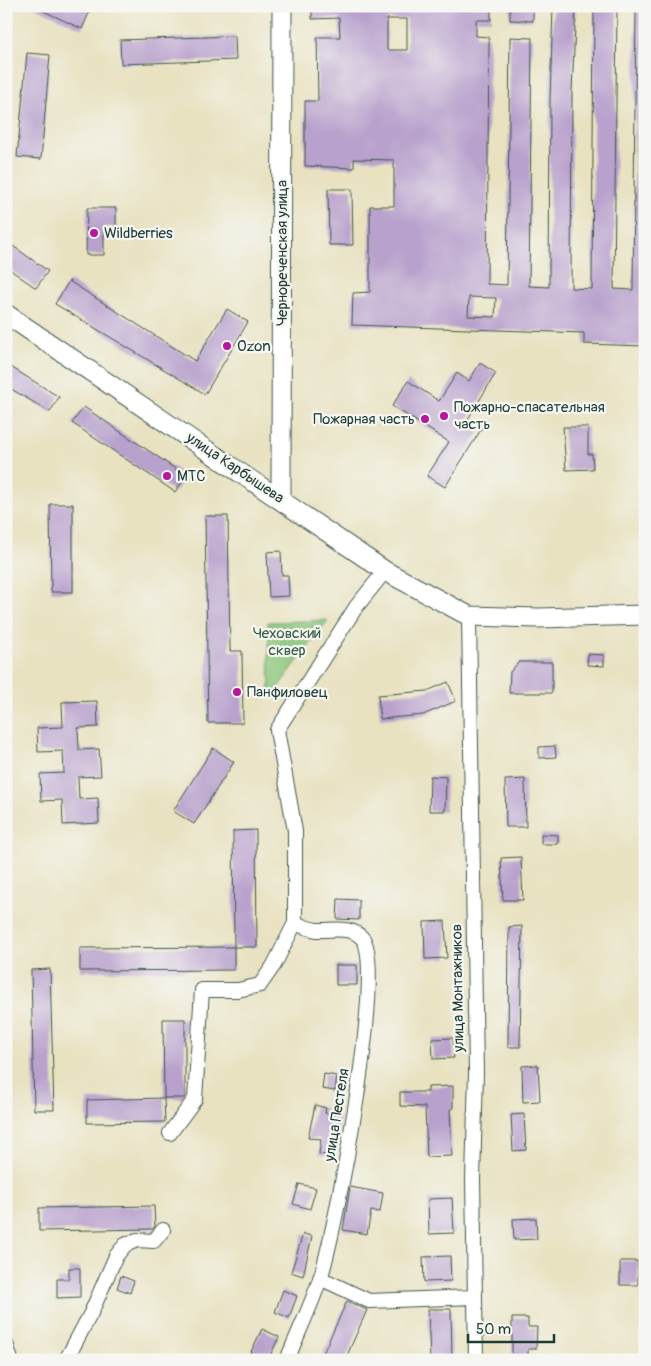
<svg xmlns="http://www.w3.org/2000/svg" width="651" height="1366" viewBox="0 0 651 1366" font-family="Pangolin,sans-serif">
  <style>
    .green { fill: #8ac57a; stroke: #548157 }
    .building { fill: #b8a1cc; fill-rule: evenodd }
    .lines { fill: none; stroke-linecap: round; stroke-linejoin: round }
    .minor-casing { stroke: #3d5649; stroke-width: 16 }
    .secondary-casing { stroke: #3d5649; stroke-width: 21 }
    .minor { stroke: #fff; stroke-width: 14 }
    .secondary { stroke: #fff; stroke-width: 19 }
    .poi-dot { fill: #b5179e; stroke: #f6f6f2; stroke-width: 2 }
    .labels { text-anchor: middle; dominant-baseline: central; stroke-width: 4.5; stroke-linejoin: round; paint-order: stroke }
    .poi-label { font-size: 15px; fill: #1f3d34; stroke: #f6f6f2; text-anchor: start }
    .street-label { font-size: 15px; fill: #1f3d34; stroke: #f6f6f2 }
    .park-label { font-size: 15px; fill: #3a5f46; stroke: #f6f6f2 }
  </style>
  <rect width="100%" height="100%" fill="#f6f6f2"/>
  <filter id="ink" filterUnits="userSpaceOnUse"><feTurbulence type="fractalNoise" baseFrequency=".02" numOctaves="2"/><feDisplacementMap in="SourceGraphic" scale="10" xChannelSelector="R" yChannelSelector="G"/><feConvolveMatrix kernelMatrix="1 2 1 2 8 2 1 2 1" color-interpolation-filters="sRGB"/></filter>
  <filter id="wash" filterUnits="userSpaceOnUse"><feTurbulence type="fractalNoise" baseFrequency=".0096" numOctaves="4" result="noise"/><feDisplacementMap in="SourceGraphic" scale="20" xChannelSelector="R" yChannelSelector="G"/><feGaussianBlur stdDeviation="1.12" result="paint"/><feColorMatrix in="noise" values="0 0 0 0 0 0 0 0 0 0 0 0 0 0 0 0 0 1.4 0 .05"/><feComposite in="paint" operator="in"/></filter>
  <g filter="url(#wash)">
    <rect width="100%" height="100%" fill="#e8e2c1"/>
    <path class="green" d="M 328,620 L 270,698 L 268,622 Z"/>
    <g id="blocks">
      <path class="building" d="M 33,6 L 92,6 L 82,29 Z
        M 312,6 L 491,6 L 491,20 L 476,20 L 476,36 L 489,37 L 487,284 L 507,285 L 510,37 L 532,38 L 529,286 L 549,287 L 550,100 L 553,6 L 576,6 L 572,91 L 571,288 L 592,289 L 594,6 L 617,6 L 614,289 L 633,290 L 636,6 L 645,6 L 645,346 L 584,344 L 584,333 L 352,325 L 353,293 L 370,292 L 370,206 L 394,206 L 394,160 L 354,159 L 354,168 L 305,166 L 305,101 L 318,101 L 317,37 L 340,37 L 339,18 L 312,19 ZM 387,19 L 407,19 L 407,50 L 387,50 ZM 469,297 L 496,298 L 495,317 L 468,316 Z
        M 510,6 L 533,6 L 533,21 L 510,20 Z
        M 235,36 L 236,60 L 121,64 L 120,40 Z
        M 27,53 L 50,55 L 41,159 L 17,157 Z
        M 328,189 L 352,189 L 353,245 L 329,245 Z
        M 87,208 L 116,208 L 116,227 L 104,227 L 104,255 L 86,255 Z
        M 6,241 L 48,271 L 36,288 L 6,267 Z
        M 69,281 L 195,361 L 227,309 L 248,322 L 205,394 L 55,304 Z
        M 480,363 L 496,373 L 468,419 L 482,428 L 445,487 L 427,476 L 449,442 L 392,406 L 408,381 L 439,401 L 457,373 L 469,381 Z
        M 6,364 L 59,397 L 50,412 L 6,386 Z
        M 84,407 L 186,476 L 175,492 L 72,423 Z
        M 563,427 L 588,427 L 588,454 L 592,454 L 593,469 L 566,470 Z
        M 50,504 L 73,504 L 73,592 L 51,592 Z
        M 205,516 L 228,516 L 230,651 L 242,651 L 243,723 L 208,723 Z
        M 281,551 L 282,575 L 288,575 L 289,596 L 269,597 L 267,552 Z
        M 588,654 L 604,655 L 604,666 L 587,665 Z
        M 519,662 L 552,662 L 552,693 L 509,693 L 510,672 Z
        M 448,682 L 456,701 L 423,715 L 380,719 L 378,695 L 427,691 Z
        M 97,701 L 98,727 L 78,728 L 79,750 L 99,749 L 101,776 L 78,777 L 79,799 L 98,798 L 99,823 L 63,825 L 62,800 L 41,801 L 40,774 L 64,773 L 63,751 L 38,752 L 37,728 L 63,727 L 62,702 Z
        M 555,746 L 556,757 L 539,758 L 539,747 Z
        M 213,748 L 234,762 L 194,824 L 173,811 Z
        M 430,776 L 446,777 L 445,811 L 429,811 Z
        M 525,779 L 526,827 L 506,827 L 505,780 Z
        M 256,830 L 257,947 L 234,947 L 233,831 Z
        M 541,834 L 558,835 L 558,844 L 541,844 Z
        M 521,857 L 523,900 L 503,900 L 501,858 Z
        M 338,899 L 359,900 L 359,920 L 337,919 Z
        M 445,921 L 447,958 L 425,959 L 424,922 Z
        M 522,926 L 520,1047 L 508,1047 L 509,927 Z
        M 234,947 L 234,970 L 80,971 L 80,948 Z
        M 336,965 L 357,965 L 357,985 L 336,985 Z
        M 50,969 L 54,1110 L 34,1110 L 31,970 Z
        M 163,1019 L 185,1019 L 185,1098 L 164,1098 Z
        M 453,1038 L 454,1058 L 433,1059 L 432,1039 Z
        M 538,1065 L 540,1101 L 523,1102 L 522,1066 Z
        M 324,1074 L 337,1076 L 335,1091 L 322,1089 Z
        M 453,1086 L 453,1109 L 450,1109 L 452,1156 L 427,1157 L 425,1107 L 400,1106 L 400,1092 L 428,1092 L 428,1087 Z
        M 164,1098 L 165,1122 L 87,1123 L 87,1100 Z
        M 315,1105 L 326,1108 L 325,1113 L 340,1117 L 332,1156 L 319,1154 L 321,1139 L 308,1138 Z
        M 524,1114 L 526,1150 L 513,1151 L 511,1115 Z
        M 299,1184 L 316,1188 L 310,1209 L 293,1204 Z
        M 350,1187 L 383,1193 L 380,1212 L 371,1211 L 367,1234 L 343,1230 Z
        M 452,1198 L 454,1233 L 429,1234 L 428,1199 Z
        M 154,1206 L 155,1227 L 152,1229 L 39,1231 L 39,1208 Z
        M 536,1218 L 537,1239 L 514,1240 L 513,1219 Z
        M 303,1234 L 312,1236 L 303,1276 L 291,1272 Z
        M 450,1256 L 451,1281 L 424,1282 L 423,1257 Z
        M 620,1261 L 638,1261 L 638,1285 L 620,1285 Z
        M 69,1268 L 80,1268 L 80,1297 L 57,1298 L 57,1279 L 69,1279 Z
        M 121,1276 L 134,1281 L 130,1293 L 117,1288 Z
        M 283,1290 L 297,1296 L 289,1318 L 275,1312 Z
        M 347,1301 L 367,1310 L 345,1360 L 320,1360 Z
        M 428,1309 L 451,1309 L 452,1360 L 430,1360 Z
        M 512,1318 L 528,1318 L 528,1327 L 537,1327 L 536,1349 L 528,1349 L 528,1360 L 512,1360 Z
        M 262,1329 L 279,1337 L 268,1360 L 247,1360 Z"/>
    </g>
  </g>
  <g filter="url(#ink)">
    <use href="#blocks" fill-opacity="0" stroke="#3d5649" stroke-width="1"/>
    <g class="lines">
      <g class="minor-casing">
        <path id="minor" d="M 469,616 L 476,1073 L 473,1179 L 476,1360
          M 170,1133 L 195,1099 L 202,990 L 238,990 L 260,985 L 274,965 L 295,923 L 295,831 L 277,730 L 356,607 L 385,571
          M 320,1278 L 369,1301 L 474,1297
          M 6,1344 L 11,1360
          M 66,1360 L 91,1313 L 116,1256 L 125,1245 L 137,1240 L 154,1241 L 163,1230
          M 287,1360 C 298,1333 311,1306 320,1279 C 335,1235 386,970 363,939 C 352,925 332,931 317,930 C 309,929 302,926 295,923"/>
      </g>
      <g class="secondary-casing">
        <path id="secondary" d="M 6,314 L 385,571 L 469,616 L 539,618 L 645,615
          M 281,499 L 282,6"/>
      </g>
      <use href="#minor" class="minor"/>
      <use href="#secondary" class="secondary"/>
    </g>
  </g>
  <g class="poi-dot">
    <circle cx="94" cy="233" r="5"/>
    <circle cx="227" cy="346" r="5"/>
    <circle cx="444" cy="416" r="5"/>
    <circle cx="425" cy="419" r="5"/>
    <circle cx="167" cy="476" r="5"/>
    <circle cx="237" cy="692" r="5"/>
  </g>
  <g class="labels">
    <g class="poi-label">
      <text x="104" y="233">Wildberries</text>
      <text x="237" y="346">Ozon</text>
      <text x="454" y="407">Пожарно-спасательная<tspan x="454" dy="17">часть</tspan></text>
      <text x="415" y="419" text-anchor="end">Пожарная часть</text>
      <text x="177" y="476">МТС</text>
      <text x="247" y="692">Панфиловец</text>
    </g>
    <g class="street-label">
      <text transform="translate(282 253) rotate(-90)">Чернореченская улица</text>
      <text transform="translate(235 468) rotate(34)">улица Карбышева</text>
      <text transform="translate(458 988) rotate(-91)">улица Монтажников</text>
      <text transform="translate(337 1115) rotate(-81)">улица Пестеля</text>
    </g>
    <g class="park-label">
      <text x="287" y="633">Чеховский<tspan x="287" dy="17">сквер</tspan></text>
    </g>
  </g>
  <rect width="651" height="1366" fill="none" stroke="#f6f6f2" stroke-width="25"/>
  <path d="M468 1334v8h86v-8" fill="none" stroke="#1f3d34" stroke-width="2.5"/>
  <text x="476" y="1334" font-size="15" fill="#1f3d34" stroke="#f6f6f2" stroke-width="4" paint-order="stroke">50 m</text>
</svg>
